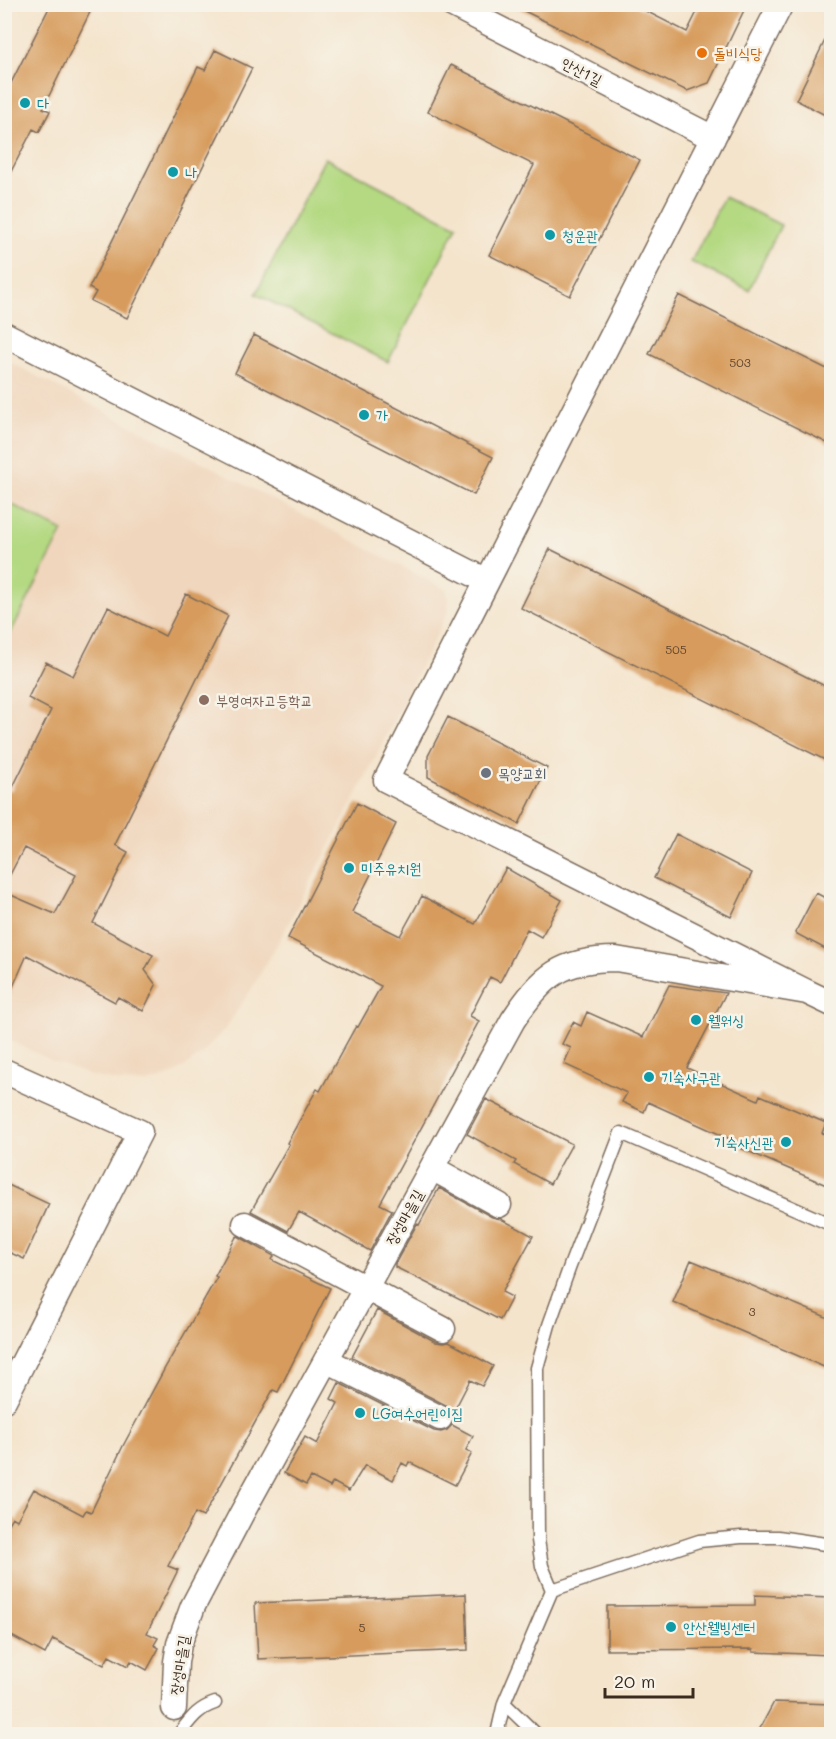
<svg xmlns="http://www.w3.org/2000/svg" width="836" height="1739" viewBox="0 0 836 1739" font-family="Mali,'Poor Story',sans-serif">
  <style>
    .built { fill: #f0d6bc }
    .green { fill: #b4d982; stroke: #788250; stroke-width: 1.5 }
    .building { fill: #d79c5d }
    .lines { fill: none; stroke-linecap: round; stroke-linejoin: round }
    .lane-casing { stroke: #7c6b5b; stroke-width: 15 }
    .street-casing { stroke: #7c6b5b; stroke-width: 27 }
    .lane { stroke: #fff; stroke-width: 12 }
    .street { stroke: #fff; stroke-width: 24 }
    .food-dot { fill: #e8710a; stroke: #f7f3e8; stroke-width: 2 }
    .culture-dot { fill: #0f9aa8; stroke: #f7f3e8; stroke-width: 2 }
    .education-dot { fill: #8d6e63; stroke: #f7f3e8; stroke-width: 2 }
    .worship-dot { fill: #6b7280; stroke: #f7f3e8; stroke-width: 2 }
    .labels { text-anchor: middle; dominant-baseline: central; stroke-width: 5; stroke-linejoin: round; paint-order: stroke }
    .number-label { font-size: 12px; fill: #62462e }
    .food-label { font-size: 15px; fill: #c56008; stroke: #f7f3e8; text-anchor: start }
    .street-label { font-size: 15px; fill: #3b2a1e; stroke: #f7f3e8 }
    .culture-label { font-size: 15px; fill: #0d838f; stroke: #f7f3e8; text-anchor: start }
    .education-label { font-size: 15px; fill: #785e54; stroke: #f7f3e8; text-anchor: start }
    .worship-label { font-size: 15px; fill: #5b616d; stroke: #f7f3e8; text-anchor: start }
  </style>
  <rect width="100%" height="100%" fill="#f7f3e8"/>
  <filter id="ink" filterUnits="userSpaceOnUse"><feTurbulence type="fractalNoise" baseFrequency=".0167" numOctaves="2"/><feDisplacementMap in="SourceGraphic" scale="12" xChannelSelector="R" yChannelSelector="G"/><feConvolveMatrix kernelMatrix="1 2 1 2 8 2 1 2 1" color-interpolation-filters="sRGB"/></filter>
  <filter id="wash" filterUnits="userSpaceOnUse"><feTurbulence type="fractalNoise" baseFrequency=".008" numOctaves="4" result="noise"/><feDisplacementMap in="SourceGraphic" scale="24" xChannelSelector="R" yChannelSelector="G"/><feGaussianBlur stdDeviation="1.35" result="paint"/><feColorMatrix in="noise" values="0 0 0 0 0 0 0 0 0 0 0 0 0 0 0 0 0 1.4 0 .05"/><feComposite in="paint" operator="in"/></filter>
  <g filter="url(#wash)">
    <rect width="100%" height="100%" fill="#f4e4cc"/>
    <path class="built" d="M 4,359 L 447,590 L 449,609 L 358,792 L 279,941 L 252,988 L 225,1029 L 201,1055 L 174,1074 L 148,1083 L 121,1082 L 88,1075 L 52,1061 L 5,1038 Z"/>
    <path class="green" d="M 325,158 L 457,226 L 388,362 L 256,294 Z
      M 724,197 L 781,225 L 749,290 L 691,262 Z
      M 5,501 L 63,531 L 5,644 Z"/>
    <g id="blocks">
      <path class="building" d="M 51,4 L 94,4 L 43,108 L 50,111 L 39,132 L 33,129 L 4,185 L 4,97 Z
        M 510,4 L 632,4 L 687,32 L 701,4 L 747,4 L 709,83 L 687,91 Z
        M 831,28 L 831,118 L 796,100 Z
        M 215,50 L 252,68 L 127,318 L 91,301 L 96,292 L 89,288 L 198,67 L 205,70 Z
        M 451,65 L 640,160 L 570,296 L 489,255 L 534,165 L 428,112 Z
        M 679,295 L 831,371 L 831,445 L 649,354 Z
        M 254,335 L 493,457 L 474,495 L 235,373 Z
        M 550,549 L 831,689 L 831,763 L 521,608 Z
        M 186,594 L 228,616 L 115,845 L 128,852 L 93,923 L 153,955 L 145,970 L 156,985 L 143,1011 L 118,997 L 115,1002 L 27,955 L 4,1007 L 4,892 L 55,914 L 76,875 L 24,848 L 4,886 L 4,788 L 11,791 L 51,710 L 28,698 L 46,662 L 73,676 L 108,607 L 165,636 Z
        M 448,717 L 547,768 L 519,824 L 428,777 L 428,756 Z
        M 357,803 L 396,824 L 352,912 L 400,936 L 422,896 L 475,924 L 506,868 L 562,900 L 541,937 L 527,929 L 500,982 L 490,977 L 470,1016 L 479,1021 L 380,1204 L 392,1210 L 370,1251 L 299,1212 L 288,1231 L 251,1211 L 289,1144 L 287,1143 L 317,1089 L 320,1091 L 356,1026 L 358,1027 L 381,986 L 288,938 Z
        M 676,834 L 752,873 L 731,917 L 654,878 Z
        M 816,893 L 831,901 L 831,952 L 795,933 Z
        M 669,985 L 726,993 L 687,1068 L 758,1100 L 760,1095 L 826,1123 L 822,1133 L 831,1137 L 831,1187 L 738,1147 L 739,1143 L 648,1102 L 644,1112 L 622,1102 L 627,1093 L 564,1064 L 571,1048 L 562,1044 L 573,1022 L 581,1026 L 587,1012 L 643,1037 Z
        M 486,1099 L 572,1144 L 550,1184 L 514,1164 L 516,1161 L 467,1134 Z
        M 4,1183 L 49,1204 L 24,1259 L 4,1250 Z
        M 439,1188 L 492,1217 L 501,1219 L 533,1236 L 502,1292 L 512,1297 L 500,1320 L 395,1267 L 395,1264 L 417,1224 L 419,1225 Z
        M 238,1236 L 274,1256 L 272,1260 L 330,1288 L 278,1392 L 273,1390 L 203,1517 L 195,1513 L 168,1566 L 178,1570 L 147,1633 L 158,1638 L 154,1645 L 159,1648 L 147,1670 L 131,1661 L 128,1666 L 109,1656 L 104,1665 L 53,1639 L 45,1654 L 4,1632 L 4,1530 L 12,1517 L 17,1520 L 34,1489 L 83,1515 L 86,1510 L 91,1512 L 124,1444 L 165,1368 L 217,1277 L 215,1276 L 236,1237 Z
        M 691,1260 L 831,1319 L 831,1370 L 673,1302 Z
        M 377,1310 L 436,1342 L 443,1343 L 449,1342 L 493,1366 L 482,1386 L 470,1380 L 453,1413 L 446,1405 L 352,1357 Z
        M 339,1383 L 434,1431 L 441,1432 L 447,1430 L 452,1425 L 473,1436 L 466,1450 L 472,1453 L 455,1485 L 409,1462 L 407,1466 L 402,1463 L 393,1480 L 365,1465 L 349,1491 L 333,1482 L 330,1487 L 311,1477 L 306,1485 L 284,1473 L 305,1437 L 317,1444 L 338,1403 L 331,1399 Z
        M 466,1594 L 468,1650 L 258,1659 L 255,1603 Z
        M 755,1595 L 830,1598 L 829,1619 L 831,1619 L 831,1655 L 753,1652 L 753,1649 L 607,1650 L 607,1606 L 755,1605 Z
        M 774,1702 L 831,1704 L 831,1734 L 757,1734 Z"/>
    </g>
  </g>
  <g filter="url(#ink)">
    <use href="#blocks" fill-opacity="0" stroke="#7c6b5b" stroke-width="1.5"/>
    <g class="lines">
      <g class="lane-casing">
        <path id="lane" d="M 552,1590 L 699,1541 L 741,1537 L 778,1537 L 832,1545
          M 504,1703 L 552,1590 L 542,1566 L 538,1540 L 537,1368 L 549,1325 L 570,1266 L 621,1133 L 832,1225
          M 179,1734 C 191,1719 197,1709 215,1703
          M 497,1734 L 504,1703 L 536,1734"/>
      </g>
      <g class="street-casing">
        <path id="street" d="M 451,4 L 713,138
          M 781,4 L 386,780 L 807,992
          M 4,334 L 487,581
          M 4,1071 L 140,1132 L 4,1400
          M 432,1168 L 499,1205
          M 245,1224 L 443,1329
          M 326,1360 L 440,1418
          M 174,1708 L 176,1662 L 179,1644 L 193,1606 L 242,1513 L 513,1020 C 542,976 562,959 616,959 L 807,992 L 832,1004"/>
      </g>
      <use href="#lane" class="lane"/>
      <use href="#street" class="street"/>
    </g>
  </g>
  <circle class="food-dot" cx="702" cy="53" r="6"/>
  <g class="culture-dot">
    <circle cx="25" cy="103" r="6"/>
    <circle cx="173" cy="172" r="6"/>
    <circle cx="550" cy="235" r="6"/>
    <circle cx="364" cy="415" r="6"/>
    <circle cx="349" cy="868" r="6"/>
    <circle cx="696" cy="1020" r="6"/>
    <circle cx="649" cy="1077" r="6"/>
    <circle cx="786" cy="1142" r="6"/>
    <circle cx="360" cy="1413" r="6"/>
    <circle cx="671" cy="1627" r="6"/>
  </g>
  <circle class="education-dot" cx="204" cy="700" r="6"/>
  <circle class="worship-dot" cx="486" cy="773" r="6"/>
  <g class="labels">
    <g class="number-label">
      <text x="740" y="362">503</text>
      <text x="676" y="649">505</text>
      <text x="752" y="1311">3</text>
      <text x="362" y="1627">5</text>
    </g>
    <g class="food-label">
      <text x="714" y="53">돌비식당</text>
    </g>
    <g class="street-label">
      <text transform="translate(582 71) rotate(27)">안산1길</text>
      <text transform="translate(404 1217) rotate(-61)">장성마을길</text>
      <text transform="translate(179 1665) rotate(-82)">장성마을길</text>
    </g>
    <g class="culture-label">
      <text x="37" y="103">다</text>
      <text x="185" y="172">나</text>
      <text x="562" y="235">청운관</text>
      <text x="376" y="415">가</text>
      <text x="361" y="868">미주유치원</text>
      <text x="708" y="1020">웰워싱</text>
      <text x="661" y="1077">기숙사구관</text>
      <text x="774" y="1142" text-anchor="end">기숙사신관</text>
      <text x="372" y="1413">LG여수어린이집</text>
      <text x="683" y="1627">안산웰빙센터</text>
    </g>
    <g class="education-label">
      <text x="216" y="700">부영여자고등학교</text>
    </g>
    <g class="worship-label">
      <text x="498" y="773">목양교회</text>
    </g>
  </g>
  <rect width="836" height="1739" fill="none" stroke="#f7f3e8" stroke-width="24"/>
  <path d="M605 1688v9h88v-9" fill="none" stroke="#3b2a1e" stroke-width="3"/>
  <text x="614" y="1688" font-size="18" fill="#3b2a1e" stroke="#f7f3e8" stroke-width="4.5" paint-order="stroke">20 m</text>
</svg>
